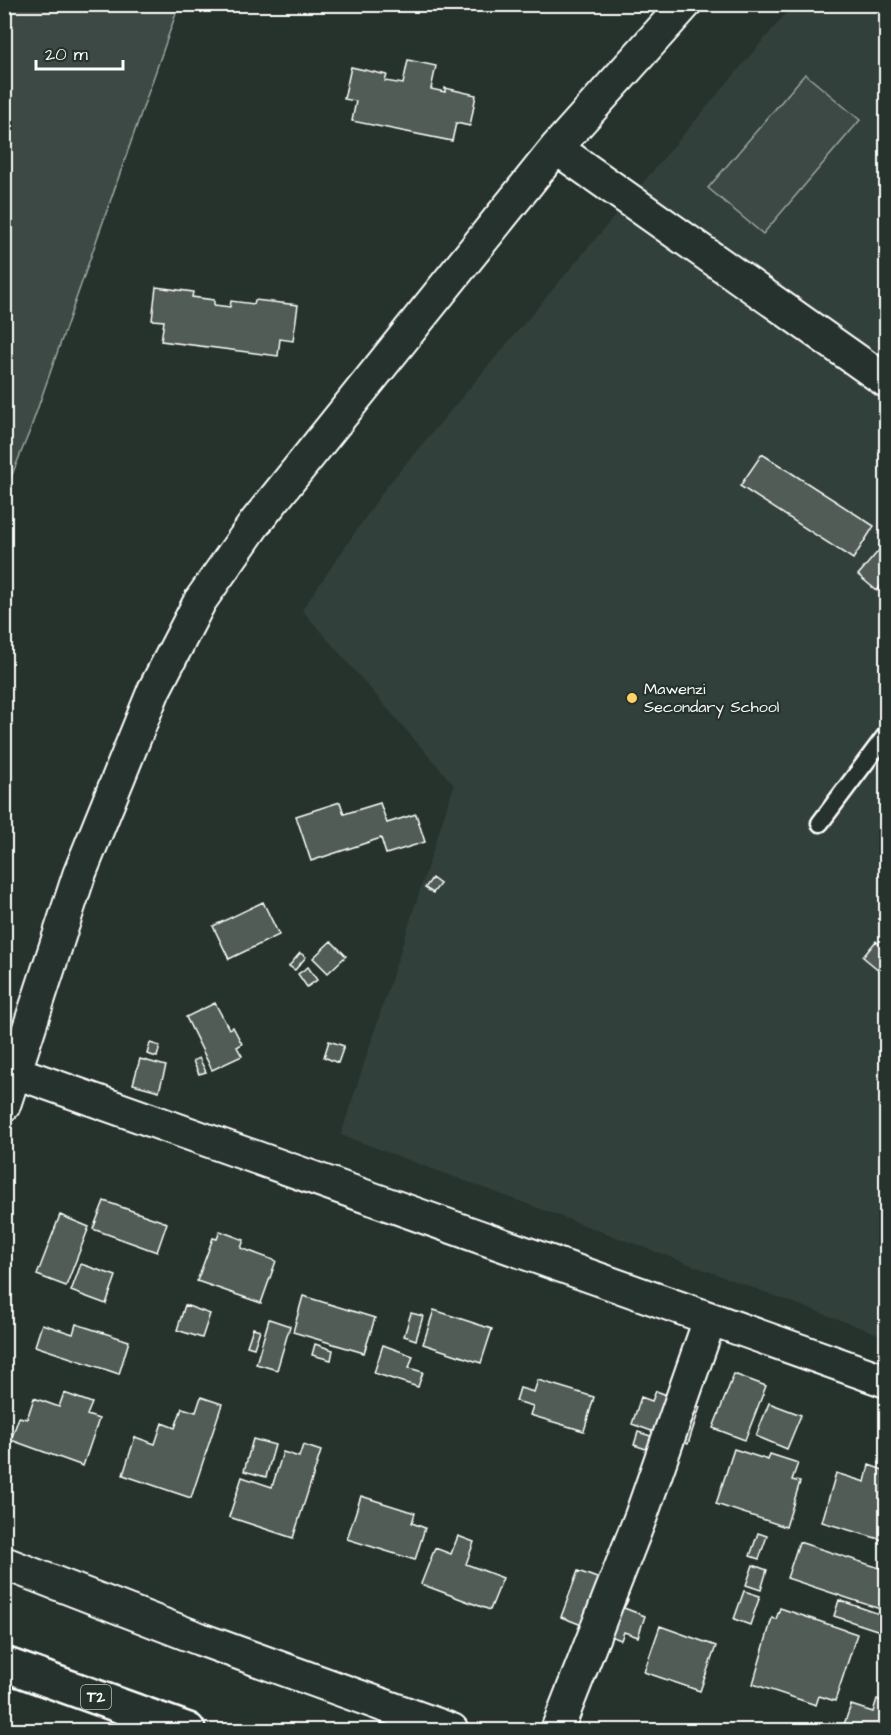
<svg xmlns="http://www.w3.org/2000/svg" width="891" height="1735" viewBox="0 0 891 1735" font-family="'Architects Daughter',sans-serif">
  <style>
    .built { fill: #333f3a }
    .green { fill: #3e4944; stroke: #9ea4a2; stroke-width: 1.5 }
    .building { fill: #515c57; stroke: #fff; stroke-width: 1.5 }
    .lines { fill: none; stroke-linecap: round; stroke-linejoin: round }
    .service-casing { stroke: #fff; stroke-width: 21 }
    .minor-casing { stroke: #fff; stroke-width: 36 }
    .trunk-casing { stroke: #fff; stroke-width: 38 }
    .service { stroke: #26332d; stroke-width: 16 }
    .minor { stroke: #26332d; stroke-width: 32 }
    .trunk { stroke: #26332d; stroke-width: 33 }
    .poi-dot { fill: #ffd166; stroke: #26332d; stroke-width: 2 }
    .labels { text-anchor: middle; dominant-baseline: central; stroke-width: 4.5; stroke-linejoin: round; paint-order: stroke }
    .shield { fill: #26332d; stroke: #bec2c0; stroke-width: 1.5 }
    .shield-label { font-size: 15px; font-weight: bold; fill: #fff }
    .poi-label { font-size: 16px; fill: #fff; stroke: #26332d; text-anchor: start }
  </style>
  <rect width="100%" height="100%" fill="#26332d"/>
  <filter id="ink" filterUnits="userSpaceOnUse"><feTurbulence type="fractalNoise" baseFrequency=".0167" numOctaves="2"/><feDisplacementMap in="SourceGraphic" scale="12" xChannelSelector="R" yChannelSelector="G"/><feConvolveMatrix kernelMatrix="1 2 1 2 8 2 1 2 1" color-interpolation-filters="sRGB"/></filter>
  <g filter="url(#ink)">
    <path class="built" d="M 793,5 L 886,5 L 886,1337 L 341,1135 L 454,785 L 302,610 L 387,486 Z"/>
    <path class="green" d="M 5,4 L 179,5 L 29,433 L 5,492 Z
      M 805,74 L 860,120 L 763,234 L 708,188 Z"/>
    <path class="building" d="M 408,60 L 436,66 L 431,89 L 445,92 L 445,88 L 476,95 L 470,126 L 456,123 L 452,141 L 352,121 L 356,101 L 344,99 L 351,67 L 387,75 L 385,81 L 403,84 Z
      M 156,287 L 193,292 L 192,297 L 214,300 L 214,305 L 230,307 L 231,301 L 254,304 L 255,300 L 298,305 L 293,341 L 280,339 L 278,356 L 161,341 L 164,321 L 152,320 Z
      M 762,454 L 874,526 L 853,559 L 740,486 Z
      M 880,549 L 886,555 L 886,579 L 877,591 L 858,575 Z
      M 340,802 L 344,814 L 380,803 L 387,823 L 416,814 L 425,842 L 386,854 L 381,838 L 311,861 L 296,816 Z
      M 432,878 L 440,884 L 433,893 L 425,888 Z
      M 263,902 L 279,935 L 229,959 L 213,926 Z
      M 331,941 L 346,956 L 328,973 L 313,958 Z
      M 876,941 L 886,950 L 886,976 L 863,957 Z
      M 300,953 L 306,957 L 295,970 L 289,966 Z
      M 308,967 L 317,980 L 307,987 L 298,974 Z
      M 215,1003 L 229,1029 L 233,1027 L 242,1044 L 237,1047 L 242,1056 L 212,1070 L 186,1017 Z
      M 329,1041 L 344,1046 L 338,1063 L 324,1057 Z
      M 150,1043 L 160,1046 L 157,1057 L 147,1054 Z
      M 199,1058 L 206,1072 L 199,1074 L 193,1061 Z
      M 140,1059 L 166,1066 L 159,1091 L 133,1084 Z
      M 104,1201 L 167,1223 L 157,1252 L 93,1229 Z
      M 60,1215 L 89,1227 L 66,1286 L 37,1275 Z
      M 220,1231 L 244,1240 L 241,1248 L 276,1261 L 261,1303 L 197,1281 L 213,1238 L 217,1239 Z
      M 81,1264 L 116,1276 L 106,1304 L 71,1291 Z
      M 303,1296 L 375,1318 L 364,1353 L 293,1332 Z
      M 185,1305 L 210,1314 L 202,1338 L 177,1330 Z
      M 434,1310 L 492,1329 L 481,1363 L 423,1344 Z
      M 411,1313 L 423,1316 L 416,1340 L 404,1336 Z
      M 269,1319 L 290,1326 L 277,1370 L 256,1364 Z
      M 42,1324 L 73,1334 L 76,1324 L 129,1341 L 119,1374 L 35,1346 Z
      M 253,1328 L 260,1330 L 254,1348 L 247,1346 Z
      M 315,1344 L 333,1350 L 331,1360 L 312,1355 Z
      M 383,1345 L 413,1356 L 409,1368 L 423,1372 L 418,1387 L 374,1373 Z
      M 734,1374 L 766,1386 L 745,1440 L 713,1428 Z
      M 538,1380 L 594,1397 L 584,1431 L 530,1415 L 533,1406 L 516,1401 L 520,1388 L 534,1392 Z
      M 656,1391 L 700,1407 L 688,1444 L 632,1424 L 641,1397 L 652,1401 Z
      M 64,1393 L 92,1403 L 87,1415 L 99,1419 L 83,1466 L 11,1440 L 19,1417 L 27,1419 L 34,1398 L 59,1407 Z
      M 201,1397 L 222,1404 L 191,1498 L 123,1475 L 135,1437 L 155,1444 L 162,1423 L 175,1428 L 182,1408 L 196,1412 Z
      M 769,1403 L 801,1415 L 787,1449 L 756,1436 Z
      M 638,1432 L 657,1438 L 652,1451 L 634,1445 Z
      M 253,1439 L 275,1445 L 266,1477 L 244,1471 Z
      M 303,1445 L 321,1451 L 293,1538 L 229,1517 L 242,1477 L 272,1487 L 283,1452 L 299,1457 Z
      M 734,1449 L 768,1460 L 770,1454 L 798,1463 L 792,1480 L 800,1482 L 786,1527 L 716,1504 Z
      M 869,1465 L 886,1471 L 886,1541 L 822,1522 L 836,1473 L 865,1482 Z
      M 361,1496 L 415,1513 L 412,1523 L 425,1528 L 415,1560 L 347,1539 Z
      M 758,1533 L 767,1536 L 759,1559 L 750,1556 Z
      M 458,1536 L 474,1542 L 466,1564 L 503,1578 L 490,1610 L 421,1584 L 435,1548 L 451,1554 Z
      M 799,1542 L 886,1570 L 886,1611 L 787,1578 Z
      M 753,1565 L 767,1570 L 761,1590 L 746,1585 Z
      M 578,1571 L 616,1585 L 613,1595 L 628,1600 L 624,1608 L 645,1616 L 638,1637 L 624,1632 L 621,1640 L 561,1617 Z
      M 744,1591 L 760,1596 L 750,1625 L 734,1619 Z
      M 839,1600 L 885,1616 L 880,1631 L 834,1616 Z
      M 780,1608 L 857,1634 L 835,1701 L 819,1696 L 816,1705 L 753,1684 L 772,1618 L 776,1619 Z
      M 660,1626 L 716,1646 L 700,1691 L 644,1672 Z
      M 877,1699 L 886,1702 L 886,1730 L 842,1730 L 851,1705 L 873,1712 Z"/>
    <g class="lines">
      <g class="service-casing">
        <path id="service" d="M 820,823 L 886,735"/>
      </g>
      <g class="minor-casing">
        <path id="minor" d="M 556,148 L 886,381
          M 15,1072 L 886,1381
          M 4,1105 L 79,875 L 154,690 L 200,601 L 255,523 L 556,148 L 685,4
          M 4,1563 L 200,1639 L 452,1730
          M 557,1730 L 641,1516 L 710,1319"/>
      </g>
      <g class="trunk-casing">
        <path id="trunk" d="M 4,1664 L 188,1730"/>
      </g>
      <use href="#service" class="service"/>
      <use href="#minor" class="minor"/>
      <use href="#trunk" class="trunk"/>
    </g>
  </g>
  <circle class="poi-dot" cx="632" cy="698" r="6"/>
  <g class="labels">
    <rect class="shield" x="81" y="1685" width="30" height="24" rx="4.5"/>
    <g class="shield-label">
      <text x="96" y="1697">T2</text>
    </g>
    <g class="poi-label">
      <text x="644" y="689">Mawenzi<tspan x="644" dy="18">Secondary School</tspan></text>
    </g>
  </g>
  <rect width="891" height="1735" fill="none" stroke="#26332d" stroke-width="24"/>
  <rect x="12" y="12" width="867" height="1711" fill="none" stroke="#fff" stroke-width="2" filter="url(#ink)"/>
  <path d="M36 60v9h87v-9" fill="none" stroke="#ffffff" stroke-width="3"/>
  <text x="45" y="60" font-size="18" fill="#ffffff" stroke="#26332d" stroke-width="4.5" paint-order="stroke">20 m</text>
</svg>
